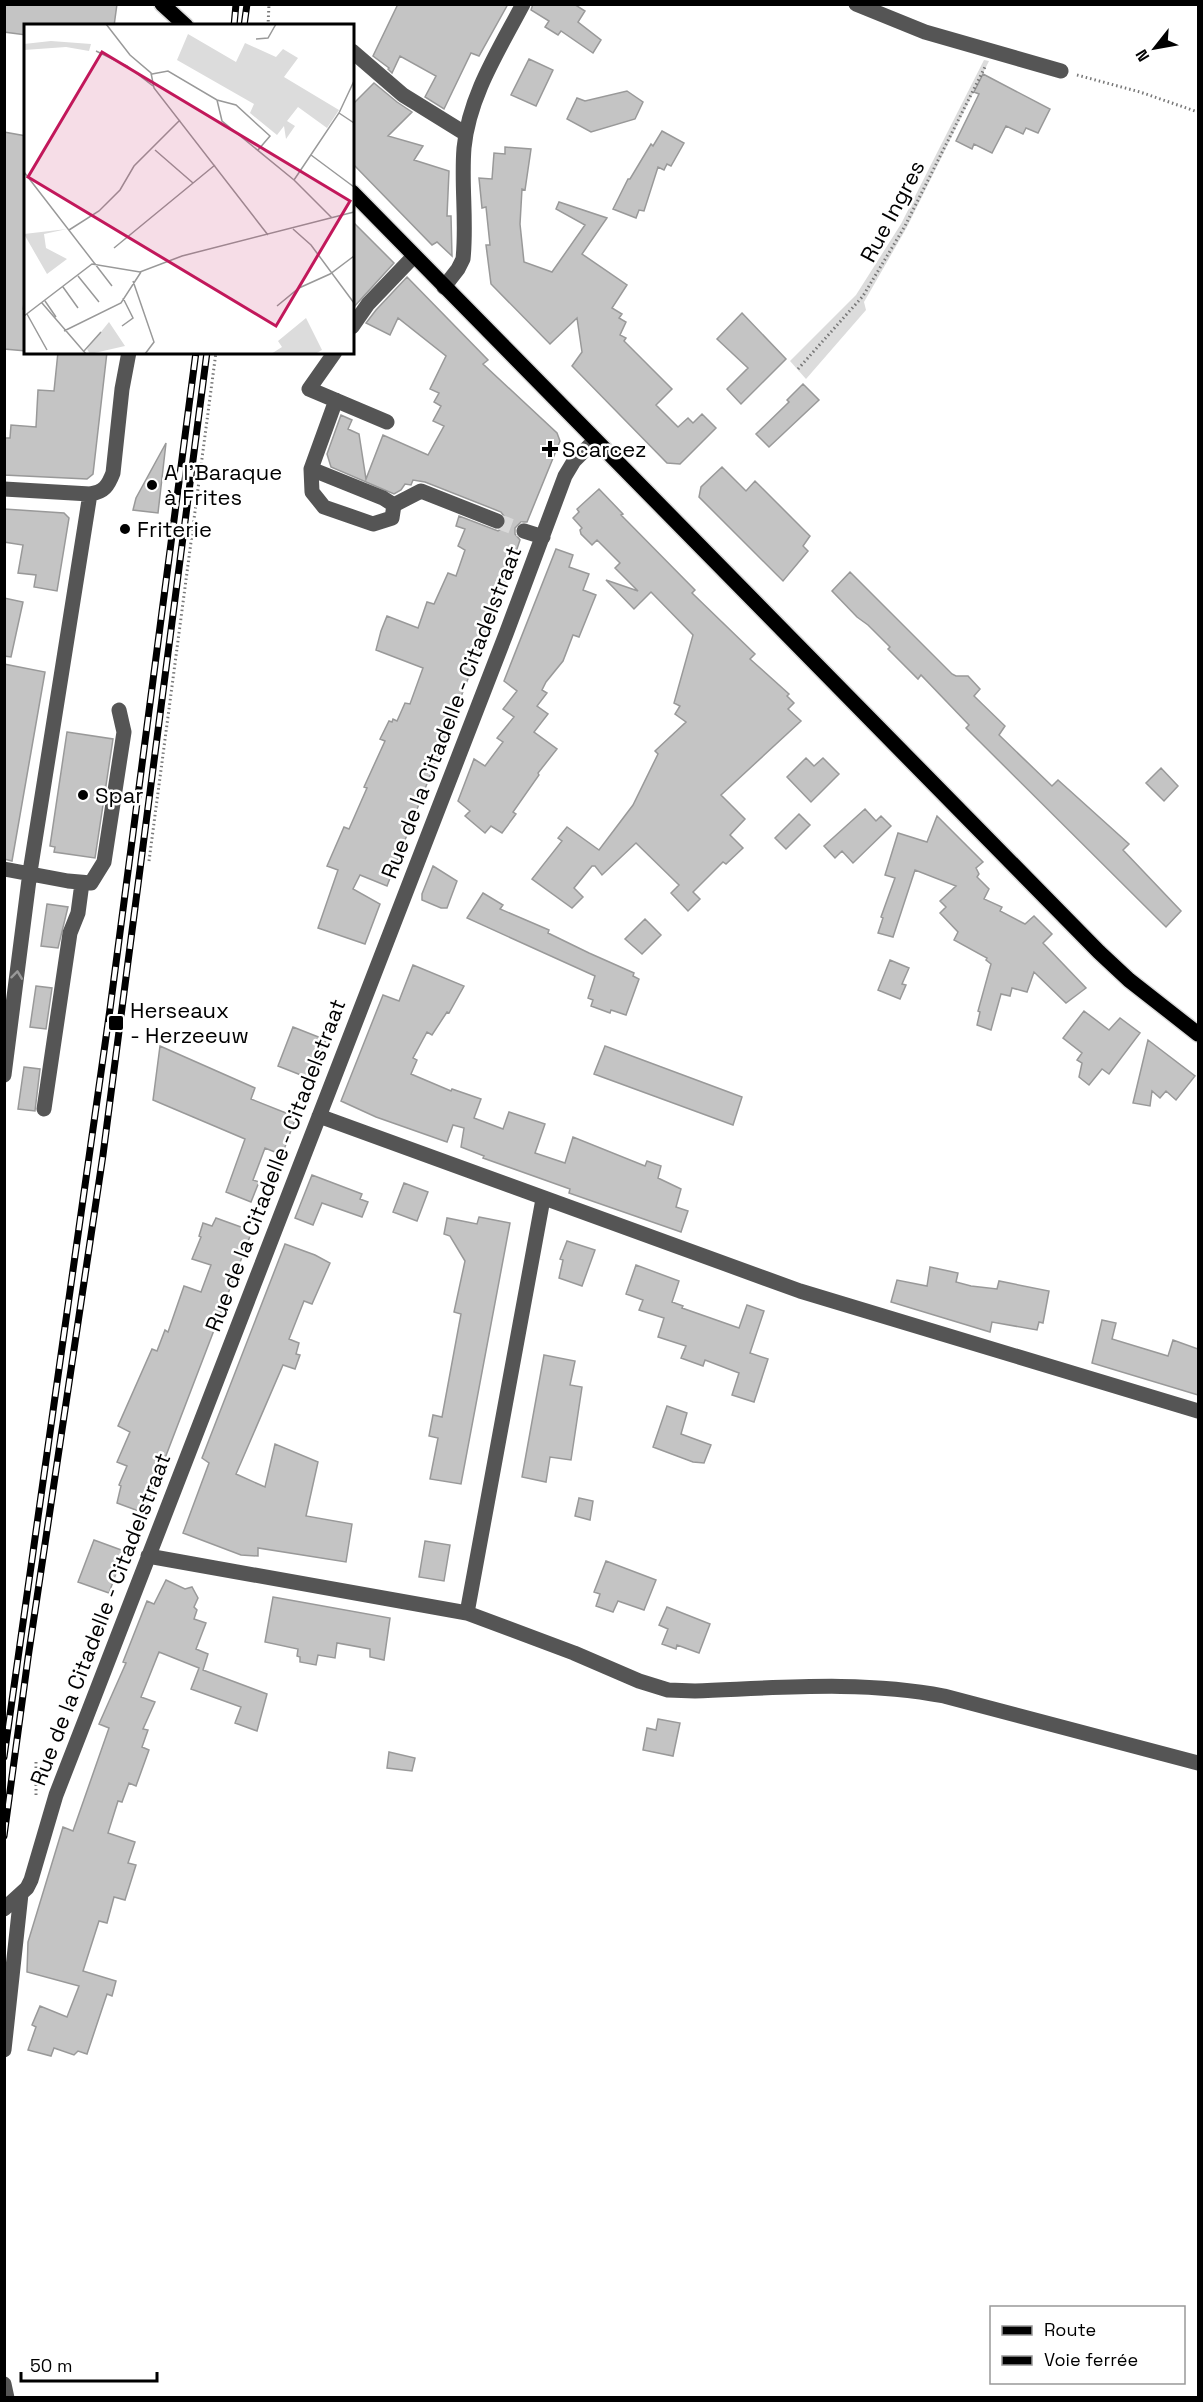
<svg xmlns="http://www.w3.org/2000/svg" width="1203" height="2402" viewBox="0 0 1203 2402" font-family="'Space Grotesk',sans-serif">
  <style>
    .green { fill: #dcdcdc }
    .building { fill: #c4c4c4; stroke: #999; stroke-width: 1.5 }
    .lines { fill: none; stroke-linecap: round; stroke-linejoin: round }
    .minor-tunnel { stroke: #d9d9d9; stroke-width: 15; stroke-dasharray: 15 8; stroke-linecap: butt }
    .major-casing { stroke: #dbdbdb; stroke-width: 18 }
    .path { stroke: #777; stroke-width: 3; stroke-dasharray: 1.5 3; stroke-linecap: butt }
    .minor { stroke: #555; stroke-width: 15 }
    .major { stroke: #000; stroke-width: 15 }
    .rail-casing { stroke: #000; stroke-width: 7 }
    .rail { stroke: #fff; stroke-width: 4.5; stroke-dasharray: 14; stroke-linecap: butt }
    .oneway { stroke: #999 }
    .poi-dot { fill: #000; stroke: #fff; stroke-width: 2 }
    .labels { text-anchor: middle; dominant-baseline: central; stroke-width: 5; stroke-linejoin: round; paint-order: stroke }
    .street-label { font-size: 22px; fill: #000; stroke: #fff }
    .poi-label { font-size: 22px; fill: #000; stroke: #fff; text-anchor: start }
    .inset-road { fill: none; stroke: #999; stroke-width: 1.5 }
    .view { fill: #c2185b; fill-opacity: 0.15; stroke: #c2185b; stroke-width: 3 }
    .inset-edge { fill: none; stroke: #000; stroke-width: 3 }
  </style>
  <rect width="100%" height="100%" fill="#fff"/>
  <path class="green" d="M 984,60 L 989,61 L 907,227 L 864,302 L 866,310 L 806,379 L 790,361 L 856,295 L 901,224 Z"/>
  <path class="building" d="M 4,4 L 117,4 L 114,26 L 26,26 L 26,35 L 4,32 Z
    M 398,4 L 508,4 L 479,56 L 471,53 L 444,109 L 425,97 L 436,76 L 400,56 L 392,73 L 388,69 L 389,68 L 373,56 Z
    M 533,4 L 574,4 L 585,11 L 578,22 L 601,40 L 593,53 L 561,31 L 558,35 L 545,27 L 549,21 L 531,10 Z
    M 529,59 L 553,70 L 536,106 L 511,95 Z
    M 983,74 L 1050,109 L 1038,133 L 1026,128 L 1023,134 L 1006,126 L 992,153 L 974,144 L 972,149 L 956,141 L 979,94 L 974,92 Z
    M 374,83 L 397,102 L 412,112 L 388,136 L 423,146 L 414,160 L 449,171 L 447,216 L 451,216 L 452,256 L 437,242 L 432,245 L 352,163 L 352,105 Z
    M 627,91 L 643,102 L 635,119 L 591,132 L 567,119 L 577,98 L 585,101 Z
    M 662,131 L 684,143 L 671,166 L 667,164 L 664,170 L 658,167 L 644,211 L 639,210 L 636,218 L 613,209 L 628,179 L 630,179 L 651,144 L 653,146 Z
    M 4,132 L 26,136 L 26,292 L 23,309 L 26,310 L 26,351 L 4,349 Z
    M 505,147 L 531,149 L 525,190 L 522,189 L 520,224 L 524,262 L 552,272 L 585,225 L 556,209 L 559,202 L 607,218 L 582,254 L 627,285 L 612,308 L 622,314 L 619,318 L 626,322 L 620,335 L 626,338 L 624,341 L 672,389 L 656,405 L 678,427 L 688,418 L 693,423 L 702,414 L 716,428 L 680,464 L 667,463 L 572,366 L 582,352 L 577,318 L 550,344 L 491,284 L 486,245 L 490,245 L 486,207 L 482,208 L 479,178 L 492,179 L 494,153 L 505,154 Z
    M 352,221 L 394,263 L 352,309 Z
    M 407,277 L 488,360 L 483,364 L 557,433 L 560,441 L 527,522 L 521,522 L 515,528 L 515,534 L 520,540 L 507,579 L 387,886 L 360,875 L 353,889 L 380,904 L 365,944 L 318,928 L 338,870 L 327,866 L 344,827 L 349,829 L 367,788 L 364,787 L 385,741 L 380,739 L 389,721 L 392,722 L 393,719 L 397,721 L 405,703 L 410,704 L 423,668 L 376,650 L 381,631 L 387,616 L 418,628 L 427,602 L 434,604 L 448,573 L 456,576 L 465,550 L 458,546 L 465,529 L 456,526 L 459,516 L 498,531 L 503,528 L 507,520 L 501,512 L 425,482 L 413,480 L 411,485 L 405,484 L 401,490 L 394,494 L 331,467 L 327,454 L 341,415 L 352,420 L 348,429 L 359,434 L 366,479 L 383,435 L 428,455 L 444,426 L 433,421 L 441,406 L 434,402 L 439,393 L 430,389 L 446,356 L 398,318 L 390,335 L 366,323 L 376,310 Z
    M 742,313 L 786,359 L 741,404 L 727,389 L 748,368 L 717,339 Z
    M 58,352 L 107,352 L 93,474 L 87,479 L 4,475 L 4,438 L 10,438 L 11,425 L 36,427 L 38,390 L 54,391 Z
    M 803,384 L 819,400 L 769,447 L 756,434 L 789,402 L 787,400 Z
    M 166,443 L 158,513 L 133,510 L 136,498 Z
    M 722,467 L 746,491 L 755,481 L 810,536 L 803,546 L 808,551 L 783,581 L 699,497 L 701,487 Z
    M 599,489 L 623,514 L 621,515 L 695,590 L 692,593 L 755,654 L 750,659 L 789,694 L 787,696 L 794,703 L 788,709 L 801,721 L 721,795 L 745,819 L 730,835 L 743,848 L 726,864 L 723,862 L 693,892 L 700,899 L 688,911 L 671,893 L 679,885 L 636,843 L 602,875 L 595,866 L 592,866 L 574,888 L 583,897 L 572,908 L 532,879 L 562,841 L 558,838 L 567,827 L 599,850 L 633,805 L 658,754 L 655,751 L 686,722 L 675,714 L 680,706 L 674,703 L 693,635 L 651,592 L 634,609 L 606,580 L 638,591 L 615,568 L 620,563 L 597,540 L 592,545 L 581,534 L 580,530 L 582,528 L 573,518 L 579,512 L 577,509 Z
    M 4,509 L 64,513 L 69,518 L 57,591 L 34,587 L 36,575 L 18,573 L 23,545 L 4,542 Z
    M 556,549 L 573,555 L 569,567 L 589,574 L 583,590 L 596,595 L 579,637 L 573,635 L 563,661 L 546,682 L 542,690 L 547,693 L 537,706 L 548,714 L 534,732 L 557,749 L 538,773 L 539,775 L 513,812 L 516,814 L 502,833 L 491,826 L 485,833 L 465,816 L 470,811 L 458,801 L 474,759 L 485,766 L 503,742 L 497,738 L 514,717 L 503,709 L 517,691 L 504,681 Z
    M 850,572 L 952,674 L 956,676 L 968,676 L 980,689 L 974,696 L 1005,726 L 999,735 L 1052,786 L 1058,780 L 1129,844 L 1123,850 L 1181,911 L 1166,927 L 966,728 L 969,725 L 921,675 L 918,679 L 888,649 L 890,647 L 868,625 L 857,617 L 832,591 Z
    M 4,598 L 23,602 L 11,657 L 4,656 Z
    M 4,664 L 45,672 L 12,861 L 4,859 Z
    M 67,732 L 113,739 L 95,858 L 54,852 L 55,847 L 50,846 Z
    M 806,758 L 814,766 L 823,758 L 839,774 L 811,802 L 787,777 Z
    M 1161,768 L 1178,786 L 1164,801 L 1146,783 Z
    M 865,809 L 876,821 L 881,816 L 891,826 L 853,863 L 842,851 L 835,858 L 824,846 Z
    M 799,814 L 810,825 L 786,849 L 775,838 Z
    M 937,816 L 983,862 L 976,868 L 979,874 L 977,877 L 989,889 L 984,899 L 1002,907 L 1000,911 L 1025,924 L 1034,916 L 1052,934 L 1043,943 L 1086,988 L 1066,1003 L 1034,972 L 1027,992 L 1012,988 L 1010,996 L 1001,994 L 991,1030 L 977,1025 L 980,1012 L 978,1011 L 991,964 L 986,960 L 987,958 L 954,940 L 958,932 L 940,913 L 946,907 L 940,901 L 956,886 L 915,870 L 893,937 L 878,933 L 883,918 L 881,917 L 895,878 L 885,875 L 898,833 L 927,842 Z
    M 433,866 L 457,881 L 447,908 L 441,908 L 422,900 L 422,894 Z
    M 483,893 L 503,905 L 500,909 L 549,930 L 548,933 L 589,953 L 634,973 L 633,976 L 639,979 L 626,1015 L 611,1010 L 610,1013 L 591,1006 L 593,1000 L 588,998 L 595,976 L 467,918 Z
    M 47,904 L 68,907 L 58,948 L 41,946 Z
    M 645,919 L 661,935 L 642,954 L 625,939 Z
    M 890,960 L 909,968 L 902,984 L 906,985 L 900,999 L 878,990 Z
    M 413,965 L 464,986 L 449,1013 L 447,1012 L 432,1035 L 427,1032 L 413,1058 L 417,1060 L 411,1074 L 451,1091 L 452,1089 L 481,1099 L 474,1118 L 503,1129 L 509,1112 L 545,1124 L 535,1153 L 565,1163 L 573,1137 L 645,1166 L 647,1161 L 661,1166 L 658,1178 L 681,1189 L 676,1207 L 688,1211 L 681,1232 L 569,1193 L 570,1189 L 483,1158 L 484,1156 L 461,1147 L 464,1128 L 453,1125 L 447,1142 L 376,1117 L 341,1101 L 383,995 L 399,1001 Z
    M 36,986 L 52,988 L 46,1029 L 30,1027 Z
    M 1084,1011 L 1109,1030 L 1120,1018 L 1140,1033 L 1109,1074 L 1102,1069 L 1089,1085 L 1079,1077 L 1082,1063 L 1077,1060 L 1082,1053 L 1063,1038 Z
    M 293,1027 L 326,1040 L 311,1079 L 278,1066 Z
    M 1148,1040 L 1195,1076 L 1176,1100 L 1166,1091 L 1160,1098 L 1152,1091 L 1150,1106 L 1133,1103 Z
    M 160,1046 L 255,1088 L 251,1099 L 296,1117 L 282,1155 L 265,1148 L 253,1180 L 259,1182 L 251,1202 L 226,1192 L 245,1139 L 153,1100 Z
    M 605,1046 L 742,1097 L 733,1125 L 594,1074 Z
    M 24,1067 L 40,1069 L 35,1111 L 18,1109 Z
    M 312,1175 L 362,1194 L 360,1199 L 368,1202 L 362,1217 L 322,1203 L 313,1225 L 295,1218 Z
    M 404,1183 L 428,1192 L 417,1221 L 393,1212 Z
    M 479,1217 L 510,1223 L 461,1484 L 430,1479 L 438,1438 L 429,1436 L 433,1415 L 442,1417 L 461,1314 L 454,1312 L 465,1261 L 450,1236 L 444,1234 L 447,1218 L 477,1224 Z
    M 216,1218 L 252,1231 L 144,1513 L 117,1503 L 121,1486 L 119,1485 L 127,1466 L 117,1462 L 130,1432 L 118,1426 L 152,1349 L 157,1351 L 165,1330 L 168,1332 L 184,1286 L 201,1292 L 211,1265 L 192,1259 L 201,1237 L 199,1236 L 203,1223 L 212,1226 Z
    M 567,1241 L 595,1250 L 582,1286 L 559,1278 L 563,1260 L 560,1259 Z
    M 285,1244 L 315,1255 L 330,1263 L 312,1304 L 304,1301 L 289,1339 L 299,1343 L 296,1354 L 300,1355 L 295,1369 L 283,1365 L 236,1474 L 265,1487 L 275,1444 L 318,1462 L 306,1516 L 352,1524 L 346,1562 L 258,1548 L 258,1556 L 241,1555 L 183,1533 L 209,1463 L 202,1458 Z
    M 636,1265 L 679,1281 L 672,1302 L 683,1306 L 682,1308 L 739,1328 L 747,1305 L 764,1311 L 750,1353 L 768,1359 L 754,1402 L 732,1395 L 739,1373 L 705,1360 L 703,1366 L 681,1358 L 686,1346 L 658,1337 L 664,1318 L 639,1310 L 643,1300 L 626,1294 Z
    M 930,1267 L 958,1273 L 956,1282 L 971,1286 L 997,1289 L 999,1281 L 1049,1291 L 1043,1323 L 1039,1322 L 1037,1330 L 992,1322 L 990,1332 L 891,1302 L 897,1280 L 927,1286 Z
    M 1102,1320 L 1116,1323 L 1112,1339 L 1168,1356 L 1173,1340 L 1198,1349 L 1198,1395 L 1092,1363 Z
    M 544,1355 L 575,1361 L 570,1385 L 582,1387 L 571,1460 L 550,1457 L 546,1482 L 522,1477 Z
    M 667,1406 L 687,1413 L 681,1434 L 711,1445 L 704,1463 L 693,1462 L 653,1447 Z
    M 579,1498 L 593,1501 L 590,1520 L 575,1516 Z
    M 94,1540 L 124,1551 L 109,1593 L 78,1582 Z
    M 425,1541 L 450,1545 L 444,1581 L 419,1577 Z
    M 606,1561 L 656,1580 L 644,1610 L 618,1601 L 613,1612 L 596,1606 L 600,1594 L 594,1592 Z
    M 166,1580 L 185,1589 L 192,1587 L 198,1598 L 194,1607 L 197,1610 L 194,1619 L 206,1623 L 196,1649 L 208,1654 L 203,1670 L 267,1694 L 257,1731 L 235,1723 L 241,1707 L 191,1689 L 199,1668 L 159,1652 L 141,1697 L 155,1702 L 143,1729 L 148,1730 L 142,1747 L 149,1750 L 136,1786 L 129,1783 L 122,1802 L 118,1801 L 108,1833 L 135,1842 L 128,1863 L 136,1865 L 125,1900 L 114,1897 L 107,1923 L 99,1921 L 83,1971 L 116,1981 L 112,1996 L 107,1994 L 87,2054 L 78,2051 L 74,2055 L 54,2048 L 51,2056 L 28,2050 L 36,2027 L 32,2025 L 40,2006 L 67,2017 L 79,1986 L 27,1972 L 28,1942 L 63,1827 L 73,1831 L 109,1728 L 99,1724 L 126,1663 L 123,1662 L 147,1601 L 154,1604 Z
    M 273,1597 L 390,1618 L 384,1660 L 370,1657 L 370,1649 L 337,1643 L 335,1658 L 318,1655 L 316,1665 L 300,1662 L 300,1657 L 297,1656 L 298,1649 L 265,1642 Z
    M 667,1607 L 710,1624 L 699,1653 L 677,1645 L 676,1649 L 662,1644 L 668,1629 L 659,1625 Z
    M 658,1719 L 680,1723 L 673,1756 L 643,1750 L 647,1728 L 656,1730 Z
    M 389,1752 L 415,1758 L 412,1771 L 387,1768 Z"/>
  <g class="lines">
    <path class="minor-tunnel" d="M 497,521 L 524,531"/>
    <g class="major-casing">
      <path id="major" d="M 162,4 L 186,26
        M 352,192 L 1099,952 L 1129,980 L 1198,1034"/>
    </g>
    <path class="path" d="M 268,26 L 269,4
      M 1077,75 L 1140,92 L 1198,112
      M 798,369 L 863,296 L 905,226 L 986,65
      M 149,861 L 216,352
      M 36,1762 L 36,1797"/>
    <path class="minor" d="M 856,4 L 925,32 L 1061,71
      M 352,51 L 403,95 L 466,134
      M 444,287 L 458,269 L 463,259 C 467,222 461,185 464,148 C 469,96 499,50 523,4
      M 352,327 L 368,304 L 414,256
      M 335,352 L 309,389 L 387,422
      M 311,469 L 312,492 L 324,507 L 373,524 L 392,518 L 394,505 L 383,498 L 311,469 L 336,400
      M 4,489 L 90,494 C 104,492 108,486 113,473 L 122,389 L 129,352
      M 394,505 L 421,491 L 497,521
      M 524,531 L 543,537
      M 4,869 L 68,881 L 91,883 L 104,862 L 124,732 L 119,710
      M 4,1075 L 30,872 L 90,494
      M 44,1109 L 70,933 L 78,913 L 82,883
      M 319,1116 L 800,1291 L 1198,1411
      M 148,1556 L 467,1613 L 574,1653 L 639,1681 L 668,1690 L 695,1691 C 777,1688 862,1680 944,1696 L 1198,1763
      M 467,1613 L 543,1199
      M 4,1909 L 27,1888 L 31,1880 L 56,1795 L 84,1723 L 506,634 L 565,476 L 574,461 L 595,440
      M 4,2050 L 21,1894
      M 4,2384 L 7,2398"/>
    <use href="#major" class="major"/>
    <g class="rail-casing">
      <path id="rail" d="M 234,26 L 236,4
        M 244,26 L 247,4
        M 4,1757 L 110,1009 L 196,352
        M 4,1836 L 28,1658 L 103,1155 L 207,352"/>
    </g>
    <use href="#rail" class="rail"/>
  </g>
  <defs><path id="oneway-chevron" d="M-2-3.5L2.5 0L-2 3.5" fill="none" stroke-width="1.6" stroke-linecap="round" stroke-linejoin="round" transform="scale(1.5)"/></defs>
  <use class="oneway" href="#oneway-chevron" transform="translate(17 975) rotate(-83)"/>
  <g class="poi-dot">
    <path d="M547 440h6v6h6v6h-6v6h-6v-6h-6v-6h6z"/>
    <circle cx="152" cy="485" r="6"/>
    <circle cx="125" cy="529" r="6"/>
    <circle cx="83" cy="795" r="6"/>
    <rect x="108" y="1015" width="16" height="16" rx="3"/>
  </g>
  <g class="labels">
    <g class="street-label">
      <text transform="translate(892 211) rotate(-62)">Rue Ingres</text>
      <text transform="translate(451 712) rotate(-69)">Rue de la Citadelle - Citadelstraat</text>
      <text transform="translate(275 1165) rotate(-69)">Rue de la Citadelle - Citadelstraat</text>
      <text transform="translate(100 1619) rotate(-69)">Rue de la Citadelle - Citadelstraat</text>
    </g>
    <g class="poi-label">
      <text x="562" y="449">Scarcez</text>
      <text x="164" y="472">A l'Baraque<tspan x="164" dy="25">à Frites</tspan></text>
      <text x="137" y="529">Friterie</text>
      <text x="95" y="795">Spar</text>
      <text x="130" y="1010">Herseaux<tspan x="130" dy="25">- Herzeeuw</tspan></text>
    </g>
  </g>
  <g transform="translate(24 24)">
    <rect width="330" height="330" fill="#fff"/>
    <path d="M 164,10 L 212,38 L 221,19 L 252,33 L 259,25 L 274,34 L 260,53 L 315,86 L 303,104 L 274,83 L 263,97 L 271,102 L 262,115 L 260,102 L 253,111 L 226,89 L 230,80 L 153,36 ZM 27,17 L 67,20 L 65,27 L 42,23 L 0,26 L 0,20 ZM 43,205 L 20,210 L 22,224 L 43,235 L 23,250 L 0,210 ZM 282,294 L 298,326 L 291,330 L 247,330 L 258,323 L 254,317 ZM 85,298 L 101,322 L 66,330 L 63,325 Z" fill="#dcdcdc"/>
    <path class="inset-road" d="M 82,0 L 106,31 L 127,49 L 130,64 L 244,211M 232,15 L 244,14 L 252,0M 72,27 L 103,42 L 129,62M 128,50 L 144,47 L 193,76 L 212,81 L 246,112 L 234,126M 193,76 L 198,97 L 270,156 L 308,194M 315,89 L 330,99M 131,126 L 169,159M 287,131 L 330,163M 0,148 L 88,262M 270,156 L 315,89 L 330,57M 269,205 L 287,221 L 330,279M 45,206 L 75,187 L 96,166 L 110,142 L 156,96M 90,224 L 191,141M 54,252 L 75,278M 109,257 L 130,318 L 121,330M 39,263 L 54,284M 21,277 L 32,293M 18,279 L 62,330M 253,282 L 275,264 L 306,250 L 330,232M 3,290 L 23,326M 0,292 L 68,240 L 116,248 L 158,232 L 330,188M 98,302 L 109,294 L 99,274M 40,307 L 97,279 L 117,248M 60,327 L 77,308"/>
    <path class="view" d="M 78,28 L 326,177 L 252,302 L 4,153 Z"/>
    <rect width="330" height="330" class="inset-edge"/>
  </g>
  <rect width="1203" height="2402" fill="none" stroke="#000000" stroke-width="12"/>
  <rect x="990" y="2306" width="195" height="78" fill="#ffffff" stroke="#999999" stroke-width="1.5"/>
  <rect x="1002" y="2326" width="30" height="9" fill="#000000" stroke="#999999" stroke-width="1.5"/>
  <text x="1044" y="2336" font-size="18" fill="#000000">Route</text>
  <rect x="1002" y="2356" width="30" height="9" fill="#000000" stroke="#999999" stroke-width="1.5"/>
  <text x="1044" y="2366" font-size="18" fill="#000000">Voie ferrée</text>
  <g transform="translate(1155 48) rotate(239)" stroke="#ffffff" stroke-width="4.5" paint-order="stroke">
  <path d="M0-4.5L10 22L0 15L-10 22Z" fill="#000000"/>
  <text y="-9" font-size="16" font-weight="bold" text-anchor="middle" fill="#000000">N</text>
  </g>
  <path d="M21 2372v9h136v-9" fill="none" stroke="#000000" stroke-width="3"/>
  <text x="30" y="2372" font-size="18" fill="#000000" stroke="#ffffff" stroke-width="4.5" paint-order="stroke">50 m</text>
</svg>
